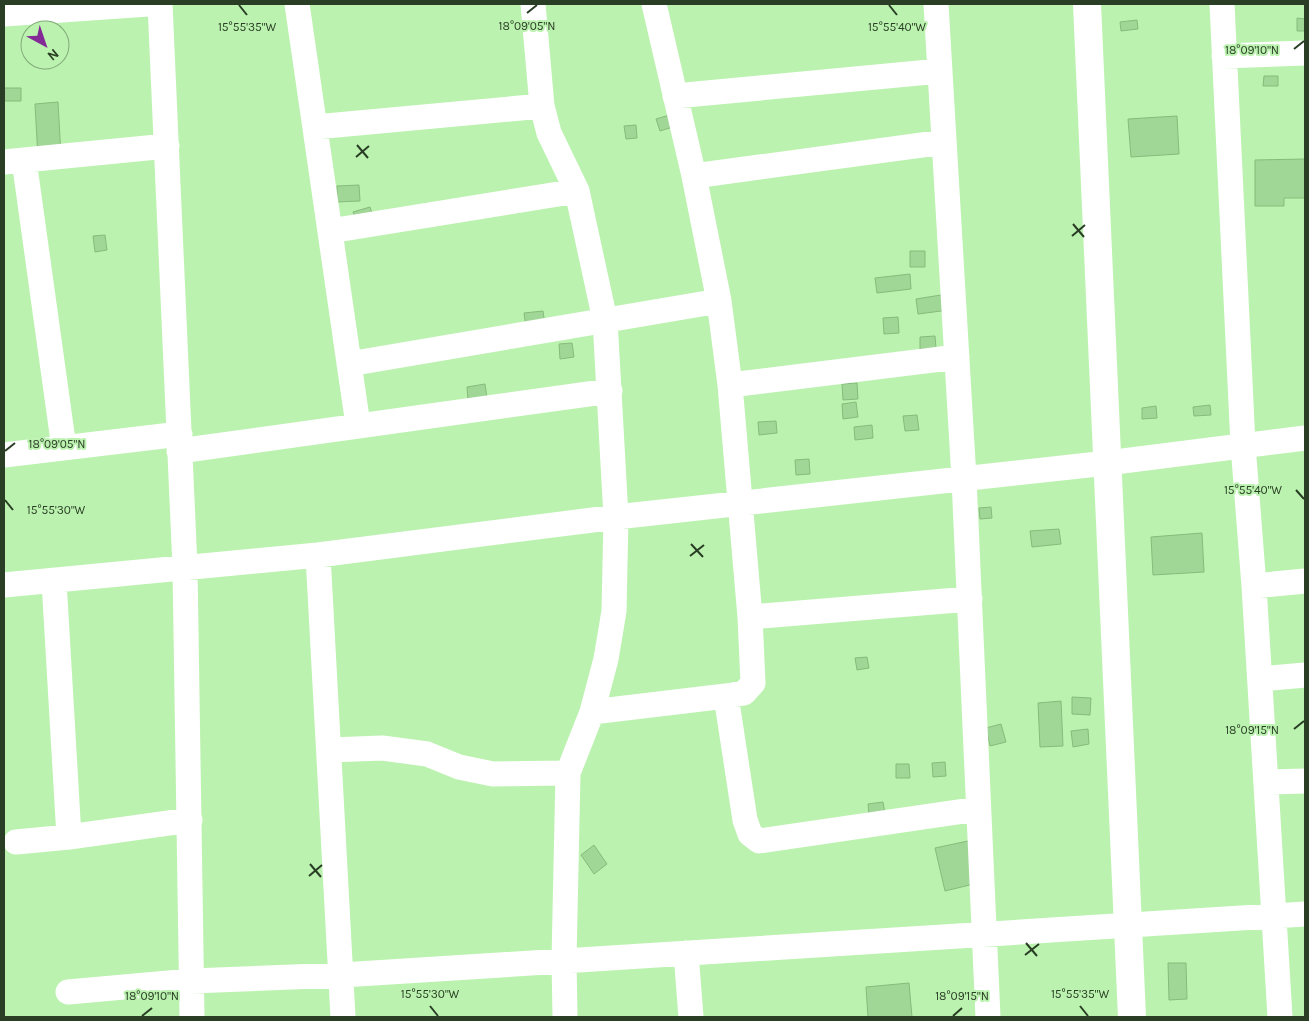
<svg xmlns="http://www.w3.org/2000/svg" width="1309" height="1021" viewBox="0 0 1309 1021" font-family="Karla,sans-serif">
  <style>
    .building { fill: #a1d796; stroke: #86bb7b }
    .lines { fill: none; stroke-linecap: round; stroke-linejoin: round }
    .street { stroke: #fff; stroke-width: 25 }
    .secondary { stroke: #fff; stroke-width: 28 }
    .ticks { fill: none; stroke: #293e24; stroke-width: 2 }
    .ticks-label { font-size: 12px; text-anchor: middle; fill: #293e24; stroke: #bcf2b0; stroke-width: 4; stroke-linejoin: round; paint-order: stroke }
  </style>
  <rect width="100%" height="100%" fill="#bcf2b0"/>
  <path class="building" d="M 1297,18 L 1305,19 L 1305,31 L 1297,31 Z
    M 1137,20 L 1138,29 L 1121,31 L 1120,22 Z
    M 1264,76 L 1278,76 L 1278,86 L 1263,86 Z
    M 4,88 L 21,88 L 21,101 L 4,101 Z
    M 58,102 L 61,156 L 38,158 L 35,104 Z
    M 673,114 L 676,126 L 660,131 L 656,119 Z
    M 1177,116 L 1179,154 L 1131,157 L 1128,119 Z
    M 636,125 L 637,138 L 626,139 L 624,126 Z
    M 1305,159 L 1305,198 L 1284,198 L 1284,206 L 1255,206 L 1255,160 Z
    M 359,185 L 360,201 L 337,202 L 337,186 Z
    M 370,207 L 374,219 L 358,225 L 353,212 Z
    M 105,235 L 107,250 L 95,252 L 93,236 Z
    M 910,251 L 925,251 L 925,267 L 910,267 Z
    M 910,274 L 911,289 L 877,293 L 875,278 Z
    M 947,294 L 949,310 L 918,314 L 916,299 Z
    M 543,311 L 545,325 L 526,328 L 524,313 Z
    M 898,317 L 899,333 L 884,334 L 883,318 Z
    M 935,336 L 936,348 L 920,349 L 920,337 Z
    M 572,343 L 574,357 L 560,359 L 559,344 Z
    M 857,383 L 858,399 L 843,400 L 842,384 Z
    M 485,384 L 487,398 L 468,400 L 467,387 Z
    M 856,402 L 858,417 L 843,419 L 842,404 Z
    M 1210,405 L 1211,415 L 1194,416 L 1193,407 Z
    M 1156,406 L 1157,418 L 1142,419 L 1142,408 Z
    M 917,415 L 919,430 L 905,431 L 903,416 Z
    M 776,421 L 777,433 L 759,435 L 758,422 Z
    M 872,425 L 873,438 L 855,440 L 854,427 Z
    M 809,459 L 810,474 L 796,475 L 795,460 Z
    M 991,507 L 992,518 L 980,519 L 979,508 Z
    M 1059,529 L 1061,544 L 1032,547 L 1030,531 Z
    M 1202,533 L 1204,572 L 1153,575 L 1151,537 Z
    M 867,657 L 869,668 L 857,670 L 855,658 Z
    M 1072,697 L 1091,698 L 1090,715 L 1072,714 Z
    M 1061,701 L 1063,746 L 1040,747 L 1038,703 Z
    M 1001,724 L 1006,742 L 990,746 L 986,728 Z
    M 1088,729 L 1089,744 L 1073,747 L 1071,731 Z
    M 945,762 L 946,776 L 933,777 L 932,763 Z
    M 896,764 L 909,764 L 910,778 L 896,778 Z
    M 883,802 L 885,814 L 869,816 L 868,804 Z
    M 968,841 L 978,883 L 945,891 L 935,848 Z
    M 594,845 L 607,864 L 594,874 L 581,855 Z
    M 1168,963 L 1186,963 L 1187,999 L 1169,1000 Z
    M 909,983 L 912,1017 L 868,1017 L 866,987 Z"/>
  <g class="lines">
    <path class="street" d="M 160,4 L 185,567 L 192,1017
      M 297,4 L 358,425
      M 533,4 L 542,106 L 549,133 L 577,191 L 605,320 L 616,517 L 614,611 L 606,659 L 592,712 L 568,773 L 564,960 L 565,1017
      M 936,4 L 964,479 L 988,1017
      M 1222,4 L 1243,445 L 1254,586 L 1280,1017
      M 4,14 L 148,4
      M 1224,56 L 1305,53
      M 675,96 L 940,71
      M 315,127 L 542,106
      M 24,160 L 64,448
      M 4,162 L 167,146
      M 694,176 L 944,142
      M 330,231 L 577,191
      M 349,364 L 719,301
      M 730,385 L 957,357
      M 179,451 L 610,391
      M 4,455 L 180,434
      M 318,555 L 343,1017
      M 54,581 L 69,837
      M 4,585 L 318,555 L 616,517 L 1107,463 L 1305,438
      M 1254,586 L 1305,581
      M 750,617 L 970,599
      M 1260,679 L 1305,675
      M 726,696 L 745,820 L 750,834 L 759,841 L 978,809
      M 592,712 L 726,696 L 744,693 L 753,683 L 750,617 L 730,385 L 719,301 L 694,176 L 654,4
      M 330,750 L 382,748 L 427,754 L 459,767 L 493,774 L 568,773
      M 1266,782 L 1305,781
      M 16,842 L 69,837 L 190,820
      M 686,953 L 691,1017
      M 68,992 L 191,981 L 342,975 L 1305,914"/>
    <path class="secondary" d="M 1087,4 L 1132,1017"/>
  </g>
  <path class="ticks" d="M 239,5 L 247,15M 889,5 L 897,15M 527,13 L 537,5M 1294,49 L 1304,41M 357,145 L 368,158M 356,157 L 369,146M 1073,224 L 1084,237M 1072,236 L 1085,225M 5,451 L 15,443M 1296,490 L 1304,499M 5,500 L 13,510M 691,544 L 703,557M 690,556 L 704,545M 1294,729 L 1304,721M 310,864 L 321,877M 309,876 L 322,865M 1026,943 L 1037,956M 1025,955 L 1039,944M 430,1006 L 438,1016M 1080,1006 L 1088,1016M 142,1016 L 152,1008M 953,1016 L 962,1008"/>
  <g class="ticks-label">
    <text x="527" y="30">18°09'05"N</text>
    <text x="247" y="31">15°55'35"W</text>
    <text x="897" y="31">15°55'40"W</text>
    <text x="1252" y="54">18°09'10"N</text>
    <text x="57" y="448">18°09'05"N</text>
    <text x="1253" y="494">15°55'40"W</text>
    <text x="56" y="514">15°55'30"W</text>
    <text x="1252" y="734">18°09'15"N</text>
    <text x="430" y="998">15°55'30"W</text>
    <text x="1080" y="998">15°55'35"W</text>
    <text x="152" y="1000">18°09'10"N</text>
    <text x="962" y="1000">18°09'15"N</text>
  </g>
  <rect width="1309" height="1021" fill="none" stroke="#293e24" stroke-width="10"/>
  <g transform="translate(45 45) rotate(140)"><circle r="24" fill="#bcf2b0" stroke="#81aa78"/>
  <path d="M0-4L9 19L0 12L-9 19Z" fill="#832a96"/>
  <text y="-8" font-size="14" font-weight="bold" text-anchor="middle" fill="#293e24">N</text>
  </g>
</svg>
